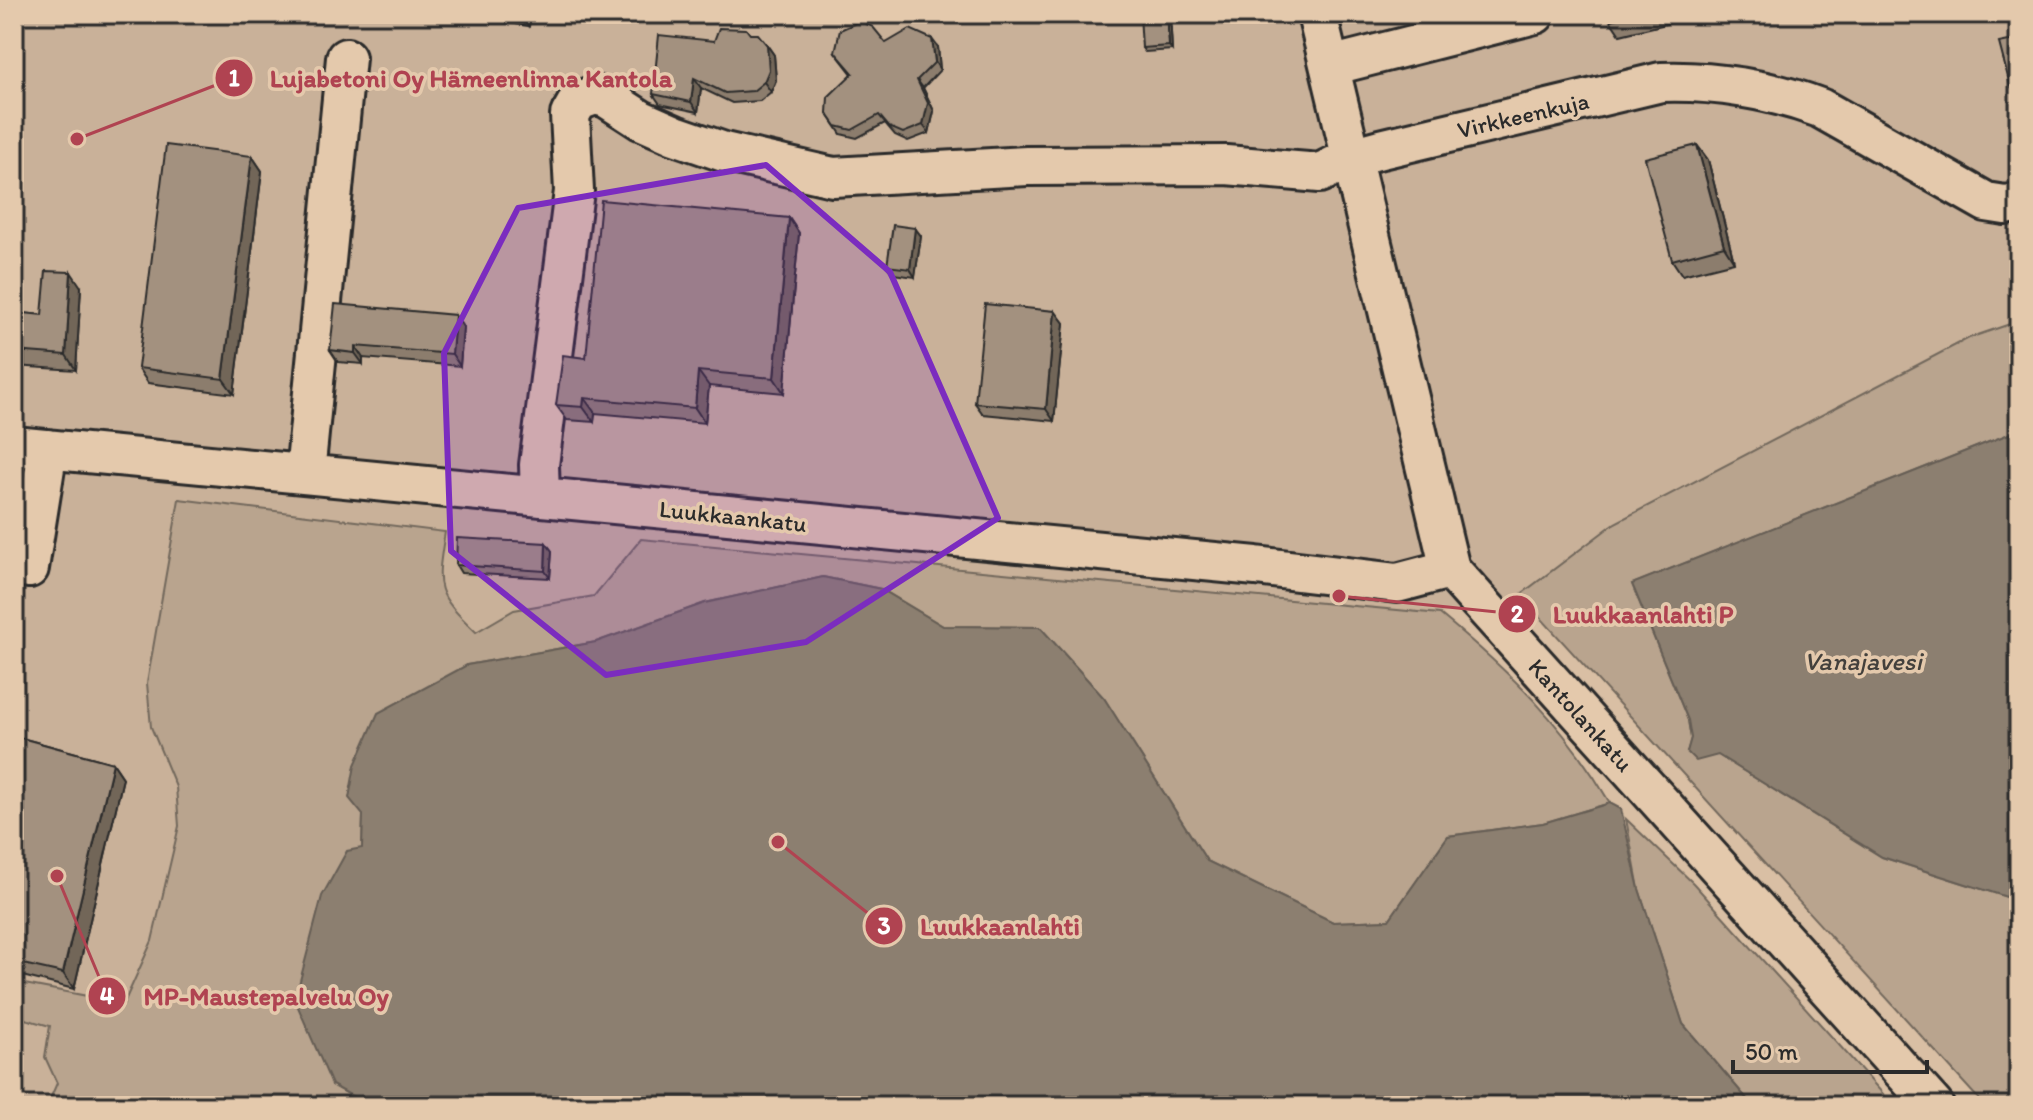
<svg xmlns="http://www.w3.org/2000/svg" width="2033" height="1120" viewBox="0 0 2033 1120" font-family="Itim,sans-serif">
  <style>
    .built { fill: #c9b199 }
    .green { fill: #b9a48e; stroke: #72685c; stroke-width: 2 }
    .water { fill: #8c7f6f; stroke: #655d54; stroke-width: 2 }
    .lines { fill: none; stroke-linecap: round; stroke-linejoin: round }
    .minor-casing { stroke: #2b2b2b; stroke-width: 44 }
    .minor { stroke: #e4c9ac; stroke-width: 38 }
    .wall { fill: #8c7d6d; stroke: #2b2b2b; stroke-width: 2 }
    .shaded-wall { fill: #726659; stroke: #2b2b2b; stroke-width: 2 }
    .building { fill: #a3917f; stroke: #2b2b2b; stroke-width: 2 }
    .marked { fill: #7b2cbf; fill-opacity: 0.2; stroke: #7b2cbf; stroke-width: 6; stroke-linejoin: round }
    .labels { text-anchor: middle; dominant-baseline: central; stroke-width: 7; stroke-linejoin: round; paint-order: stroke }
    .street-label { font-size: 24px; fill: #2b2b2b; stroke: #e4c9ac }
    .water-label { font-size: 26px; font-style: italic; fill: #43403c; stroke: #e4c9ac }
    .leader { fill: none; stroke: #b04351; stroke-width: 3 }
    .callout-dot { fill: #b04351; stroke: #e4c9ac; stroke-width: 3 }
    .mark-label { font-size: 24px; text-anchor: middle; font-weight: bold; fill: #fff }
    .callout-label { font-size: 26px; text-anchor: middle; font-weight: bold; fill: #b04351; stroke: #e4c9ac; stroke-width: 7; stroke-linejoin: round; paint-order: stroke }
  </style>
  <rect width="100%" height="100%" fill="#d9bfa4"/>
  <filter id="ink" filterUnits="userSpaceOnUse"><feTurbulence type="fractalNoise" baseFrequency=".0125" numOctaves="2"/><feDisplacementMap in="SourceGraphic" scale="16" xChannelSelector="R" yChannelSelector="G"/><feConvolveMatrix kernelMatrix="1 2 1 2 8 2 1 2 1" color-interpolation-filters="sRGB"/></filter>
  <g filter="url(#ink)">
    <path class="built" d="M 14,14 L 2019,14 L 2019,321 L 1969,338 L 1615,523 L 1520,595 L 1440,614 L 641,539 L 594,596 L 514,610 L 361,696 L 276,1106 L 14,1106 Z"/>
    <path class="green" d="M 2019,321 L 2019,430 L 1632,584 L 1688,720 L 1691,738 L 1687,752 L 1718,755 L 1882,857 L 2019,901 L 2019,1106 L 1985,1106 L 1520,595 L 1615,523 L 1969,338 Z
      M 179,499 L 445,532 C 436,588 434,592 476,632 L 514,610 L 594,596 L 641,539 L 1440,614 C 1510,672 1564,724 1610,803 L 1543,823 L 1448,836 L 1389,920 L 1333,922 L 1207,861 L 1104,698 L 1040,627 L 943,626 L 881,589 L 823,577 L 705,603 L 596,642 L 467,665 L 363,815 L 362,849 L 332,1085 L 370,1106 L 47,1106 L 57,1083 L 45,1057 L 50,1026 L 14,1016 L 14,982 L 124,1003 L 152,941 L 179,826 L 176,787 L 151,727 L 147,683 Z
      M 1626,819 L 1693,883 L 1894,1106 L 1753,1106 L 1683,1024 L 1639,889 Z"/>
    <path class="water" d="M 2019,430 L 2019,901 L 1882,857 L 1718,755 L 1696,761 L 1687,752 L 1691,738 L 1688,720 L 1632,584 Z
      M 823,577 L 881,589 L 943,626 L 1040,627 L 1104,698 L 1207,861 L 1333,922 L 1389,920 L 1448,836 L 1543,823 L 1610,803 L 1621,809 L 1639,889 L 1683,1024 L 1753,1106 L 370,1106 L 332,1085 L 295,1000 L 322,896 L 347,851 L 362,848 L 363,815 L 349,798 L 355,765 L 378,713 L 467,665 L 596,642 L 705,603 Z"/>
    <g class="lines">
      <g class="minor-casing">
        <path id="minor" d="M 1317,14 L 1450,569 L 1934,1106
          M 1330,66 L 1535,14
          M 14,446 L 1256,566 L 1397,583 L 1450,569
          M 305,474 L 346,58
          M 540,497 L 539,465 L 574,191 L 570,115 L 578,101 L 595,95 L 607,98 L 641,120 L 675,135 L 724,152 L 833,177 L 1027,166 L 1226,165 L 1320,173 L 1352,157 L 1381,149 L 1661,82 C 1713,80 1772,90 1820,108 L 1986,202 L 2005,205 L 2019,203
          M 29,568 L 48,449"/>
      </g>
      <use href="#minor" class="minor"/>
    </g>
    <path class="wall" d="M 447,14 L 531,14 L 529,26 Z
      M 1170,14 L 1172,50 L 1145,52 L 1142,48 Z
      M 1608,14 L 1707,14 L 1620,35 L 1610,20 Z
      M 750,34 L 767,45 L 774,55 L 776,80 L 771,92 L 760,101 L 732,103 L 701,88 L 698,112 L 660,104 L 653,94 L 714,41 Z
      M 2019,39 L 2019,98 L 2010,85 Z
      M 886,43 L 938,47 L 940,70 L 923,88 L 934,111 L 929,133 L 908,141 L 895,135 L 885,123 L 857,138 L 841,134 L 827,113 L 852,74 L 835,52 Z
      M 1697,145 L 1708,160 L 1734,262 L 1682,275 L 1672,260 Z
      M 252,156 L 262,171 L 234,394 L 148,383 L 138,368 Z
      M 789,218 L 799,233 L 784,393 L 709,386 L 705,423 L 595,413 L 594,422 L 567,420 L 556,405 L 586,358 Z
      M 915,228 L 921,236 L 915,277 L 893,274 L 887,266 Z
      M 81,287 L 76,370 L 14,366 L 14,312 L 42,315 Z
      M 1055,311 L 1064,323 L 1054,421 L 983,414 L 975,403 Z
      M 463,327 L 460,366 L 363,358 L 363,364 L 338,362 L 330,350 Z
      M 546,543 L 552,551 L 550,578 L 461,573 L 456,565 Z
      M 14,736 L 113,763 L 123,778 L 74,989 L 14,974 Z"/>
    <path class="shaded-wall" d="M 521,14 L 531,14 L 529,26 Z
      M 1167,14 L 1170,14 L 1172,50 L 1169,46 Z
      M 932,39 L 938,47 L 940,70 L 935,62 Z
      M 767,45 L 774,55 L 776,80 L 771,92 L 764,82 Z
      M 694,78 L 701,88 L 698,112 L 691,102 Z
      M 917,80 L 923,88 L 934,111 L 929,133 L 923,125 Z
      M 1697,145 L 1708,160 L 1734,262 L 1724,246 Z
      M 252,156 L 262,171 L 234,394 L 223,379 Z
      M 789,218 L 799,233 L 784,393 L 774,378 Z
      M 915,228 L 921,236 L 915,277 L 910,269 Z
      M 71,272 L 81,287 L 76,370 L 66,355 Z
      M 1055,311 L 1064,323 L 1054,421 L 1046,409 Z
      M 455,315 L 463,327 L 460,366 L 452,354 Z
      M 355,346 L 363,358 L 363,364 L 355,353 Z
      M 698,371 L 709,386 L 705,423 L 695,408 Z
      M 584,398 L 595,413 L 594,422 L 583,407 Z
      M 546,543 L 552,551 L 550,578 L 545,571 Z
      M 113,763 L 123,778 L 74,989 L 63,973 Z"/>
    <path class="building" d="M 1140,14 L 1167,14 L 1169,46 L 1142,48 Z
      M 1608,14 L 1634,14 L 1610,20 Z
      M 2013,14 L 2019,14 L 2019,37 Z
      M 860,21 L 873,27 L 886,43 L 910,29 L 932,39 L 935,62 L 917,80 L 928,103 L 923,125 L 903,133 L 889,127 L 879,115 L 852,130 L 836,126 L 827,113 L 828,97 L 853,73 L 835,52 L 840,30 Z
      M 719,28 L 746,29 L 750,34 L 758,34 L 767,45 L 769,70 L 764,82 L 753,91 L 725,93 L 694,78 L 691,102 L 653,94 L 659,35 L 714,41 Z
      M 2019,39 L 2019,82 L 2010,85 L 1999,43 Z
      M 166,145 L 252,156 L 223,379 L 138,368 Z
      M 1697,145 L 1724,246 L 1672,260 L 1645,158 Z
      M 601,200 L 789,218 L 774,378 L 698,371 L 695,408 L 584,398 L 583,407 L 556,405 L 563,355 L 586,358 Z
      M 893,225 L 915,228 L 910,269 L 887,266 Z
      M 46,271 L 71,272 L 66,355 L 14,351 L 14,312 L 42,315 Z
      M 335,304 L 455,315 L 452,354 L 355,346 L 355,353 L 330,350 Z
      M 985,304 L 1055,311 L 1046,409 L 975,403 Z
      M 457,538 L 546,543 L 545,571 L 456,565 Z
      M 14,736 L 113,763 L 63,973 L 14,962 Z"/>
  </g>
  <path class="marked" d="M 766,165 L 890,272 L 998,518 L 806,642 L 606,675 L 451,551 L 444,353 L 518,208 Z"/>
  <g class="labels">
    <g class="street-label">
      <text transform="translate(1523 115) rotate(-13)">Virkkeenkuja</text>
      <text transform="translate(733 516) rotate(6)">Luukkaankatu</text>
      <text transform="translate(1581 715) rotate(48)">Kantolankatu</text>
    </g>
    <g class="water-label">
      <text x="1863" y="661">Vanajavesi</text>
    </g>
  </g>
  <path class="leader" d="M77 139L234 78M1339 596L1517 614M778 842L884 926M57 876L107 996"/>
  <g class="callout-dot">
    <circle cx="77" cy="139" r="8"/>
    <circle cx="1339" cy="596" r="8"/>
    <circle cx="778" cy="842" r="8"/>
    <circle cx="57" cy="876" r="8"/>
    <circle cx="234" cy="78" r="20"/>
    <circle cx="1517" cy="614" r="20"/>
    <circle cx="884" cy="926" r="20"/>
    <circle cx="107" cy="996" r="20"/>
  </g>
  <g class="mark-label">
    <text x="234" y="86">1</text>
    <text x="1517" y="622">2</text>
    <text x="884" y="934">3</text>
    <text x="107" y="1004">4</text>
  </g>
  <g class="callout-label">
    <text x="471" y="87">Lujabetoni Oy Hämeenlinna Kantola</text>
    <text x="1643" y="623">Luukkaanlahti P</text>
    <text x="1000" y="935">Luukkaanlahti</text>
    <text x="266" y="1005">MP-Maustepalvelu Oy</text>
  </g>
  <rect width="2033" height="1120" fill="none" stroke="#e4c9ac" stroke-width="48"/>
  <rect x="24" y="24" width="1985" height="1072" fill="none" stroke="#2b2b2b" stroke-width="3" filter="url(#ink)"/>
  <path d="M1733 1060v12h194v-12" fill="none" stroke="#2b2b2b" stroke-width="4"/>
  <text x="1745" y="1060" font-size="24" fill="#2b2b2b" stroke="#e4c9ac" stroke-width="6" paint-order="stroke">50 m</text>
</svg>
